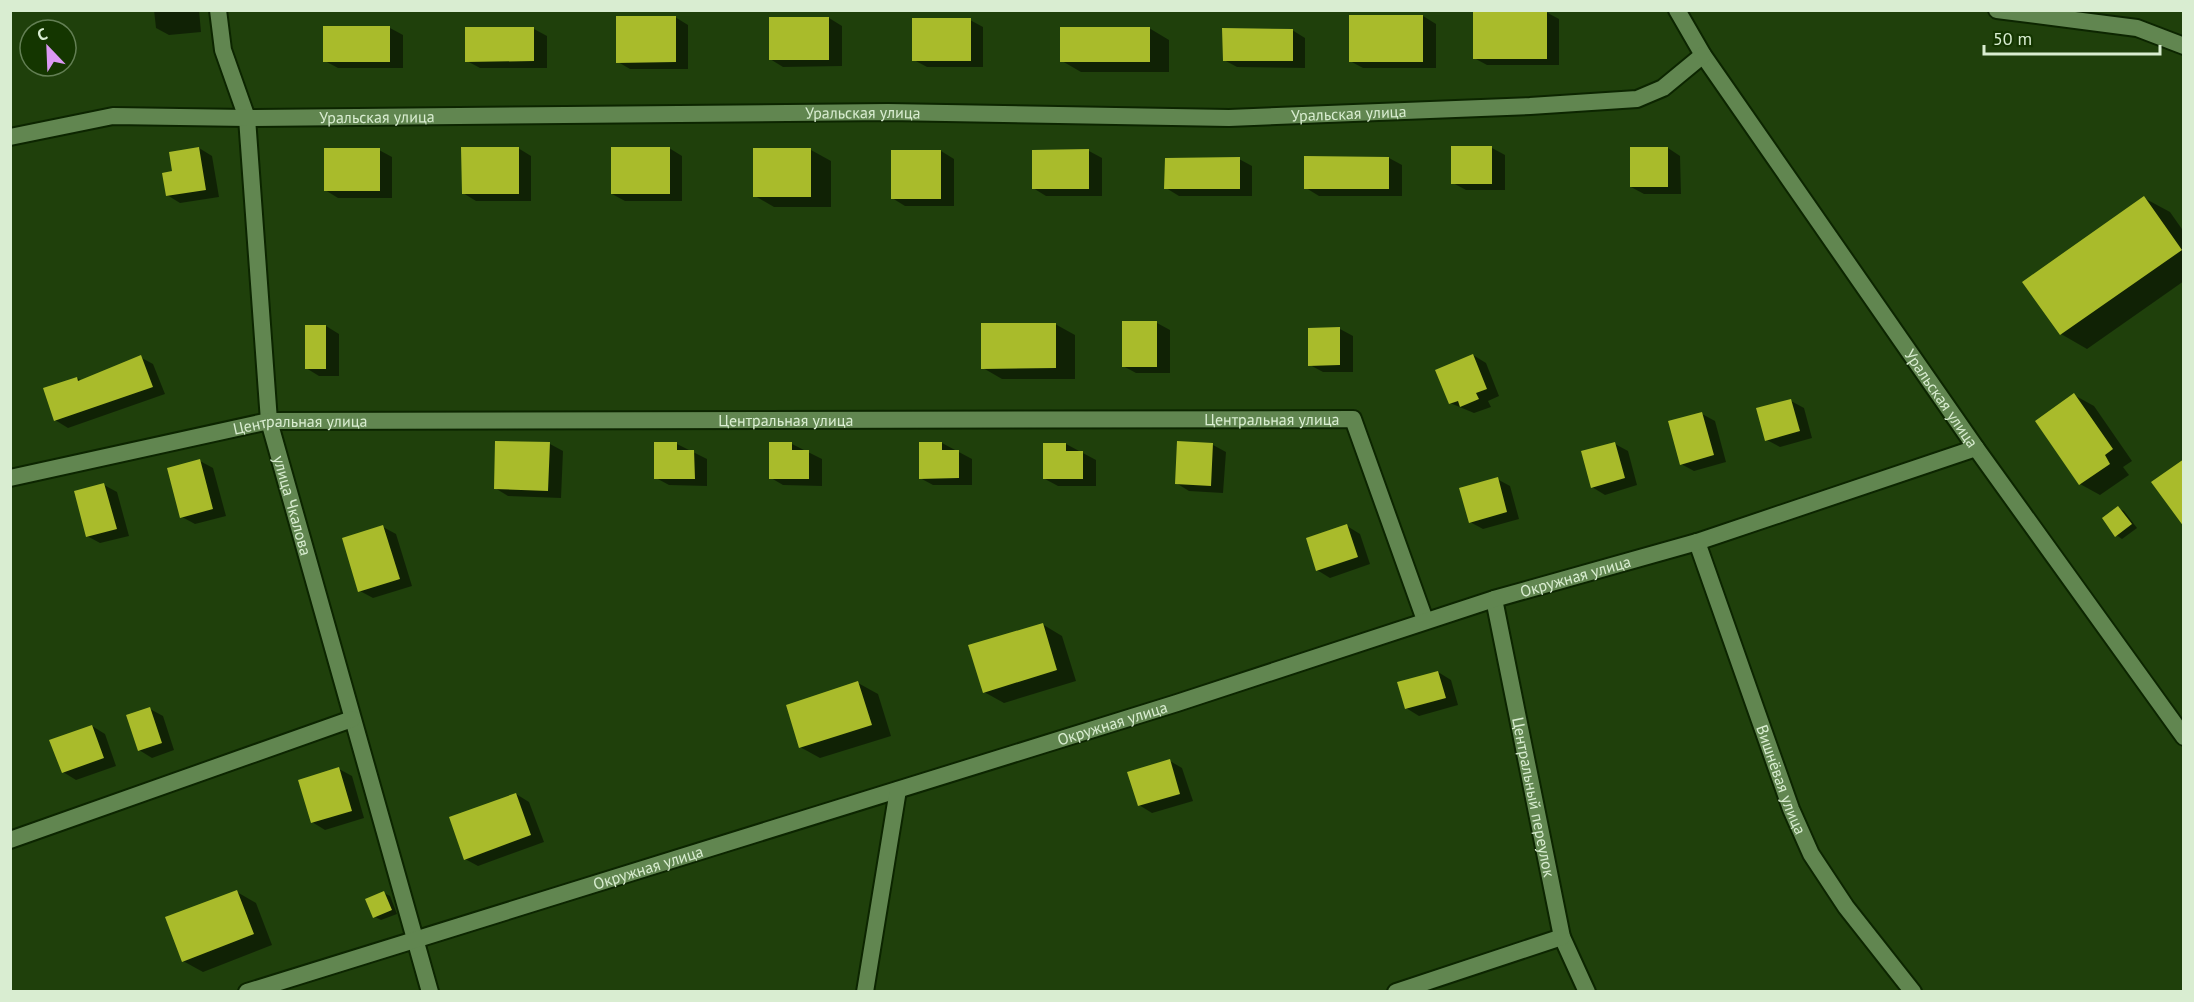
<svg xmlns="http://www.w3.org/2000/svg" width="2194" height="1002" viewBox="0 0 2194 1002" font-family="'PT Sans',sans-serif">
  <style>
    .shadow { fill: #0007 }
    .building { fill: #a9bb2b }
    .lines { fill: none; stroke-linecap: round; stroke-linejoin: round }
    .minor-casing { stroke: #0c2500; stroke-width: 20 }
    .minor { stroke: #618650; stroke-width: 16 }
    .labels { text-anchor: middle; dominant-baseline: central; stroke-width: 6; stroke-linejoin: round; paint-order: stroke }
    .street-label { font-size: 16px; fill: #d9edd1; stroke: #143600 }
  </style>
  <rect width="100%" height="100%" fill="#1f400b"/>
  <path class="shadow" d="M 154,10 L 199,10 L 201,32 L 169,35 L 156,28 Z
    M 1546,12 L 1559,19 L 1559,65 L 1487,65 L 1474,58 Z
    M 1423,16 L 1436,24 L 1436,68 L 1363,68 L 1350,61 Z
    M 675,17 L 688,25 L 688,69 L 630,69 L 618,62 Z
    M 829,18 L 842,26 L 842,66 L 783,67 L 770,59 Z
    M 970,20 L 983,27 L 983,67 L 927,67 L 914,60 Z
    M 390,28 L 403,35 L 403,68 L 338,68 L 325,61 Z
    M 1149,28 L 1169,40 L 1169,72 L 1081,72 L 1062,61 Z
    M 534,29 L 547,36 L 547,68 L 480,68 L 467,61 Z
    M 1292,30 L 1305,38 L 1305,68 L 1237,67 L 1224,60 Z
    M 199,148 L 212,156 L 219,197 L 180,203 L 167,195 L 174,172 Z
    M 518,148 L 531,156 L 531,201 L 476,201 L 463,193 Z
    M 669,148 L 682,156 L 682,201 L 625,201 L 612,194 Z
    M 1453,148 L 1492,148 L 1505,155 L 1505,190 L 1466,190 L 1453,183 Z
    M 1668,148 L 1680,156 L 1681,194 L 1644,194 L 1631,187 Z
    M 379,150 L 392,157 L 392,198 L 338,198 L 325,190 Z
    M 811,150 L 831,161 L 831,207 L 774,207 L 755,196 Z
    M 941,151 L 954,159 L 954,206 L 905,206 L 892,198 Z
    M 1089,151 L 1102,158 L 1102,196 L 1046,196 L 1033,188 Z
    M 1306,158 L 1389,158 L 1402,165 L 1402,196 L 1319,196 L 1306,188 Z
    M 1239,159 L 1252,166 L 1252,196 L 1179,196 L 1166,188 Z
    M 2144,198 L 2170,212 L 2184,232 L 2184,281 L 2087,349 L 2061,334 L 2024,282 Z
    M 1157,323 L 1170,330 L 1170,373 L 1136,373 L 1123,366 Z
    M 1055,324 L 1075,335 L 1075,379 L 1002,379 L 983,368 Z
    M 326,326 L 339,334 L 339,376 L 319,376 L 306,368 Z
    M 1340,329 L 1353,336 L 1353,372 L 1323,372 L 1310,365 Z
    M 1473,355 L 1486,363 L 1499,396 L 1488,401 L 1491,407 L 1474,413 L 1450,403 Z
    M 140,357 L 153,364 L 165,394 L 68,428 L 55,420 L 77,378 L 82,381 Z
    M 2074,395 L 2094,406 L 2132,461 L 2123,467 L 2129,475 L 2100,495 L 2080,484 L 2037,421 Z
    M 1791,401 L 1804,408 L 1812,438 L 1780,447 L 1767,440 Z
    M 1702,414 L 1715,421 L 1726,462 L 1694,471 L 1681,464 Z
    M 942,443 L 972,459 L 972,485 L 933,485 L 920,478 Z
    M 1179,443 L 1213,445 L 1226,452 L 1223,493 L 1189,491 L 1176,483 Z
    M 550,444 L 563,451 L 561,498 L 508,496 L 495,488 Z
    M 677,444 L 707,459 L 707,486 L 669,485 L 656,478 Z
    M 792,444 L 822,459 L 822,486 L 783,485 L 771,478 Z
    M 1066,444 L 1096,460 L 1096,486 L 1058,486 L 1045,479 Z
    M 1615,444 L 1628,451 L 1637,485 L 1605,495 L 1592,487 Z
    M 200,461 L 213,468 L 226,516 L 195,524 L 182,517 Z
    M 1497,479 L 1510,486 L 1519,519 L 1483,529 L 1470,522 Z
    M 104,485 L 117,492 L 129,536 L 100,543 L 87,536 Z
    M 2118,508 L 2124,511 L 2137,528 L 2122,539 L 2116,535 Z
    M 1347,526 L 1360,534 L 1370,564 L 1330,578 L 1317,570 Z
    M 383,527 L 396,534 L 412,586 L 373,598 L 360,591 Z
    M 1042,624 L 1062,636 L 1076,681 L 1004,703 L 984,692 Z
    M 1438,672 L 1451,680 L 1458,705 L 1419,716 L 1406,708 Z
    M 858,683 L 878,694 L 891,736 L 820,758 L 800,747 Z
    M 150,709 L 163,716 L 174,750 L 152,758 L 139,750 Z
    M 92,726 L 105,734 L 116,766 L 76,780 L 63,772 Z
    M 1170,761 L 1182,768 L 1193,801 L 1152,813 L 1139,805 Z
    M 339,769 L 352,776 L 364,818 L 325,830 L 312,822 Z
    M 516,794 L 529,802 L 544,842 L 478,866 L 465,859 Z
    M 237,892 L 256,903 L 272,945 L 203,972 L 183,961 Z
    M 384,893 L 390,896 L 397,914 L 381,920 L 375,917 Z"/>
  <path class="building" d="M 1473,10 L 1547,10 L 1547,59 L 1473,59 Z
    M 1349,15 L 1423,15 L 1423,62 L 1349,62 Z
    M 616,16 L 676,16 L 676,62 L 616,63 Z
    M 769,17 L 829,17 L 829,60 L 769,60 Z
    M 912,18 L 971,18 L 971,61 L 912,61 Z
    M 323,26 L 390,26 L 390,62 L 323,62 Z
    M 465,27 L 534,27 L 534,61 L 465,62 Z
    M 1060,27 L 1150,27 L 1150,62 L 1060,62 Z
    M 1222,28 L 1293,29 L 1293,61 L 1223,61 Z
    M 1451,146 L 1492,146 L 1492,184 L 1451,184 Z
    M 199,147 L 206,190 L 166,196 L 162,173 L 172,171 L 169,152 Z
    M 461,147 L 519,147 L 519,194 L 462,194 Z
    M 611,147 L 670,147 L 670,194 L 611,194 Z
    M 1630,147 L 1668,147 L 1668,187 L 1630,187 Z
    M 324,148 L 380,148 L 380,191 L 324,191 Z
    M 753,148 L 811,148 L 811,197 L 753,197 Z
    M 1089,149 L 1089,189 L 1032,189 L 1032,150 Z
    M 891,150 L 941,150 L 941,199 L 891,199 Z
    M 1304,156 L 1389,157 L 1389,189 L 1304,189 Z
    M 1240,157 L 1240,189 L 1164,189 L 1165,158 Z
    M 2144,196 L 2182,250 L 2060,335 L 2022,282 Z
    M 1122,321 L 1157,321 L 1157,367 L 1122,367 Z
    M 981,323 L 1056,323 L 1056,368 L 981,369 Z
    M 305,325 L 326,325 L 326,369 L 305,369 Z
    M 1340,327 L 1340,365 L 1308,366 L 1308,328 Z
    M 1473,354 L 1487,389 L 1476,393 L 1479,399 L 1460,407 L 1458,401 L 1449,404 L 1435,370 Z
    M 141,355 L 153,387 L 54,421 L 43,388 L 77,377 L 78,381 Z
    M 2074,393 L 2113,449 L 2105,455 L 2110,464 L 2079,485 L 2035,421 Z
    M 1791,399 L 1800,431 L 1765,441 L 1756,408 Z
    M 1702,412 L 1714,455 L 1680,465 L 1668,421 Z
    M 495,441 L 550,442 L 548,491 L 494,489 Z
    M 1177,441 L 1213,443 L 1211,486 L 1175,484 Z
    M 654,442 L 677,442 L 677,450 L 694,450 L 695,479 L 654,479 Z
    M 769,442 L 792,442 L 792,450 L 809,450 L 809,479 L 769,479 Z
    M 919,442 L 942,442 L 942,450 L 959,450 L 959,478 L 919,479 Z
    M 1615,442 L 1625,478 L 1591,488 L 1581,451 Z
    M 1043,443 L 1066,443 L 1066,451 L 1083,451 L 1083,479 L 1043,479 Z
    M 200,459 L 213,509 L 180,518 L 167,468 Z
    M 2184,459 L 2184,527 L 2151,482 Z
    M 1498,477 L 1507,512 L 1469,523 L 1459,488 Z
    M 104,483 L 117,529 L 86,537 L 74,491 Z
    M 2118,506 L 2132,524 L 2115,537 L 2102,518 Z
    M 1347,524 L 1358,557 L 1316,571 L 1306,538 Z
    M 383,525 L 400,579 L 358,592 L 342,538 Z
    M 1043,623 L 1057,670 L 983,693 L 968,645 Z
    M 1438,671 L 1446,698 L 1405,709 L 1397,682 Z
    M 858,681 L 872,725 L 799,748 L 786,705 Z
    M 150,707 L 162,743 L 138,751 L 126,715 Z
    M 92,725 L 104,758 L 62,773 L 49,740 Z
    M 1170,759 L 1180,794 L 1138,806 L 1127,772 Z
    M 339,767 L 352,811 L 311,823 L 298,780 Z
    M 516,793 L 531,835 L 464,860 L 449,817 Z
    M 237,890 L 254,934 L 182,962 L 165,917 Z
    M 384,891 L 392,910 L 373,918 L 365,899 Z"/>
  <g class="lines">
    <g class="minor-casing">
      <g id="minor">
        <path id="s1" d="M 218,10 L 223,50 L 247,118 L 269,421 L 430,992"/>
        <path id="s2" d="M 1677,10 L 1703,55 L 1976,448 L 2184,737"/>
        <path d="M 1997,10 L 2137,28 L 2184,46"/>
        <path id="s3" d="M 10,137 L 113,116 L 247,118 L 888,112 L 1229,118 L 1530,106 L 1637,99 L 1663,88 L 1703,55"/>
        <path id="s4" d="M 10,478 L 269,421 L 1353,419 L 1425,620"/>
        <path id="s5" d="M 1697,542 L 1791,809 L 1811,854 L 1846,907 L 1913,992"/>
        <path id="s6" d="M 1494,599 L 1562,937 L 1587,992"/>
        <path d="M 10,840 L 352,719"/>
        <path id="s7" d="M 247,992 L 1177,703 L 1494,599 L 1697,542 L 1976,448"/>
        <path d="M 865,992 L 898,790"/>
        <path d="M 1396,992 L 1562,937"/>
      </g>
    </g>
    <use href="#minor" class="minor"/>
  </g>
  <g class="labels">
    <g class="street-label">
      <text stroke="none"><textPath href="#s3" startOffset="855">Уральская улица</textPath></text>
      <text stroke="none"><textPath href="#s3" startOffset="1341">Уральская улица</textPath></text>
      <text stroke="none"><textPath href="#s3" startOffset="369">Уральская улица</textPath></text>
      <text stroke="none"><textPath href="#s2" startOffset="470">Уральская улица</textPath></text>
      <text stroke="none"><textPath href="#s4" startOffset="1268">Центральная улица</textPath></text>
      <text stroke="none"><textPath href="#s4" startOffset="782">Центральная улица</textPath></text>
      <text stroke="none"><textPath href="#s4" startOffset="296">Центральная улица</textPath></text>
      <text stroke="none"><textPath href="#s1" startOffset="504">улица Чкалова</textPath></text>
      <text stroke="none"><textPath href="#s7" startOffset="1392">Окружная улица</textPath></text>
      <text stroke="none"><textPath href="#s7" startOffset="906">Окружная улица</textPath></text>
      <text stroke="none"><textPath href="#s5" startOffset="252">Вишнёвая улица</textPath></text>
      <text stroke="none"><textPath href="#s6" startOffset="202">Центральный переулок</textPath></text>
      <text stroke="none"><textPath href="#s7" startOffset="420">Окружная улица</textPath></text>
    </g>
  </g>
  <rect width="2194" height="1002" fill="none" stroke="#d9edd1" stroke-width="24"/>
  <g transform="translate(48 48) rotate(337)"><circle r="28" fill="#143600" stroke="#637f54" stroke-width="1.5"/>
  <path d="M0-4.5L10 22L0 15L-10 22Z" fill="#dc99f4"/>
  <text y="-9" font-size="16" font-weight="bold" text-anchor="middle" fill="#d9edd1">С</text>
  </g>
  <path d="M1984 45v9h176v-9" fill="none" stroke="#d9edd1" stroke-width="3"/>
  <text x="1993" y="45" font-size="18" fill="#d9edd1" stroke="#143600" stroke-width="4.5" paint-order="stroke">50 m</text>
</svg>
